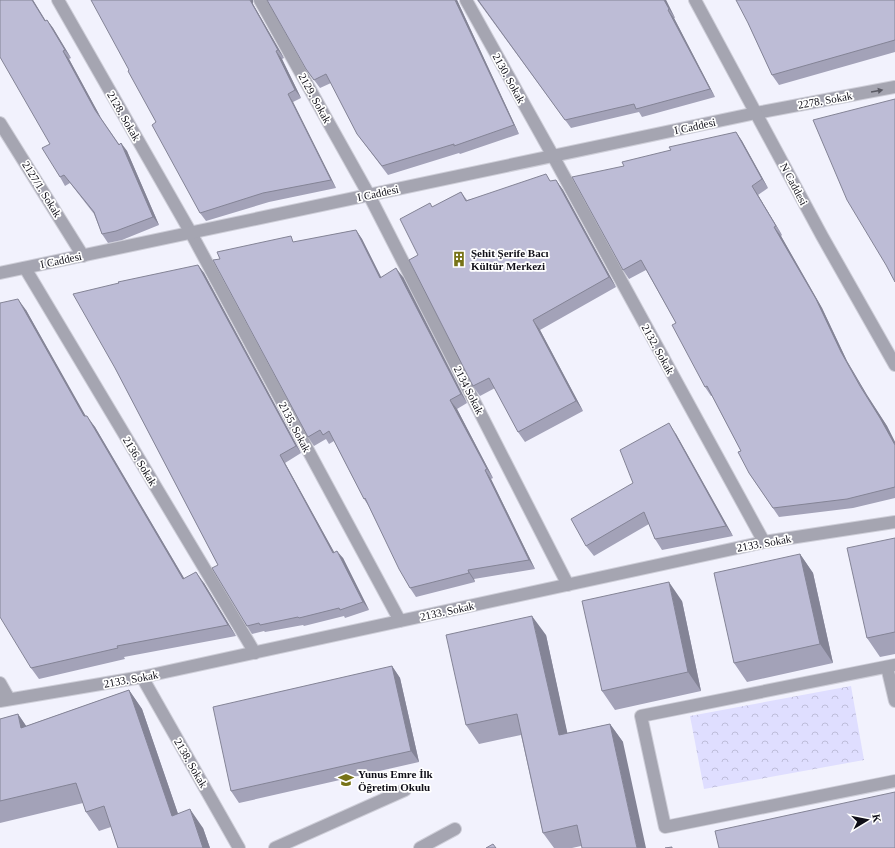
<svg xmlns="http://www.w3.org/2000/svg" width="895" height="848" viewBox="0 0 895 848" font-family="'Times New Roman',serif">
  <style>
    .park { fill: url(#park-crowns) }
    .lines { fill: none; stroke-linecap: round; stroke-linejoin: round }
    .service-casing { stroke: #ceced8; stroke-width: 14 }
    .pedestrian-casing { stroke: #ceced8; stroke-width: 14 }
    .minor-casing { stroke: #ceced8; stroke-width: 14 }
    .tertiary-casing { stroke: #ceced8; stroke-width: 14 }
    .service { stroke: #a5a5b1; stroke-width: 12 }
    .pedestrian { stroke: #a5a5b1; stroke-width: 12 }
    .minor { stroke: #a5a5b1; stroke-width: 12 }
    .tertiary { stroke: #a5a5b1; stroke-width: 12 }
    .wall { fill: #a3a2b8 }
    .shaded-wall { fill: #848496 }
    .building { fill: #bdbcd6; stroke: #848496 }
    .oneway { fill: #5a5a64 }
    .labels { text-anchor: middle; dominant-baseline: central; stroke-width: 3.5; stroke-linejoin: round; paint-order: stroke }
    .street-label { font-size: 11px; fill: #0f0e17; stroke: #fff }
    .poi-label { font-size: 11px; font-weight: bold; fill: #0f0e17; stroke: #fff; text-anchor: start }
  </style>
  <defs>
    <pattern id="park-crowns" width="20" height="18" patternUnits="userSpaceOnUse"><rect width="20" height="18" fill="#dfdeff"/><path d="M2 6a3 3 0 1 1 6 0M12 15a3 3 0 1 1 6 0" fill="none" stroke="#bebdda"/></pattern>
  </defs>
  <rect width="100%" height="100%" fill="#f2f2fd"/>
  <path class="park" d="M 851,686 L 864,760 L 704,789 L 690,716 Z"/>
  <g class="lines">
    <g class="service-casing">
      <path id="service" d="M 895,665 L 641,716 L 665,827 L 895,781
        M 887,667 L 895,701
        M 275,848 L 405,790
        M 420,848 L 455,829"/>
    </g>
    <g class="pedestrian-casing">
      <path id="pedestrian" d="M 142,677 L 239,848"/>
    </g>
    <g class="minor-casing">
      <path id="minor" d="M 58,0 L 191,233 L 400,621
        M 260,0 L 369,195 L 568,585
        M 466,0 L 553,156 L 764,542
        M 756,113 L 895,87
        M 0,123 L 83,256
        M 25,268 L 255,653
        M 0,683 L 9,699
        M 0,701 L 142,677 L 764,542 L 895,522"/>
    </g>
    <g class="tertiary-casing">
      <path id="tertiary" d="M 695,0 L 822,236 L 895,365
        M 0,273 L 756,113"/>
    </g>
    <use href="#service" class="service"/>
    <use href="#pedestrian" class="pedestrian"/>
    <use href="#minor" class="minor"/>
    <use href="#tertiary" class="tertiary"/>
  </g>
  <path class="wall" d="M 0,0 L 33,0 L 46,21 L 47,20 L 53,28 L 71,58 L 69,59 L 101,118 L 119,144 L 121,143 L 127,151 L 159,225 L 122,240 L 108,243 L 102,234 L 94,214 L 70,183 L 65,186 L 60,177 L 50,144 Z
    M 457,0 L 519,134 L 460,154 L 459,153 L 388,175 L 357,134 L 331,83 L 320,88 L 306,69 Z
    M 477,0 L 666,0 L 675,18 L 674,18 L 715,97 L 642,117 L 639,112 L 571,128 Z
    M 895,0 L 895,52 L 779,85 L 772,75 L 748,23 Z
    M 253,4 L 284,58 L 282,59 L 301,98 L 293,102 L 336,188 L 269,202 L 206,221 L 200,213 L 156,122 L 129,70 Z
    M 736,132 L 742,141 L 768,188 L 758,195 L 782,235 L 781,236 L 822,308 L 847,361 L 867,395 L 887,426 L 895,442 L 895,498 L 853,508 L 779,517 L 749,473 L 741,451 L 712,396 L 711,396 L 705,387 L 676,323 L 646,270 L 629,279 L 623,270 L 624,166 L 671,150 Z
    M 556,180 L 563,190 L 616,287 L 540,330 L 583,411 L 525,442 L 518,432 L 495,388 L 480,396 L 473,386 L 433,207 L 461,192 L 467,200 Z
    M 356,230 L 362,239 L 381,277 L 403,277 L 467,403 L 457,409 L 493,478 L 491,479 L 535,569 L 474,579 L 475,582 L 416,597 L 410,588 L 368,505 L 364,499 L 334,441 L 329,444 L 326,439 L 314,446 L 308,437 L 295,242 Z
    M 198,265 L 204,273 L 301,453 L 285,463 L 334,552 L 343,558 L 369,610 L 345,618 L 344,616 L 304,626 L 303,625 L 265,632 L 264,631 L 252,634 L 247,626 L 218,565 L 115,368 Z
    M 26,310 L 85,416 L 95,427 L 184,578 L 204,583 L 236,636 L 124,657 L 125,659 L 39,679 L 31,668 Z
    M 676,434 L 733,536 L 662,550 L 655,539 L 649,524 L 594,556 L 586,546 L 633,483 Z
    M 895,538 L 895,654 L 880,657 L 867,638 Z
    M 800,554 L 813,573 L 833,663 L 747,682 L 734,663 Z
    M 682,601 L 701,691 L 615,710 L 602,691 Z
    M 546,635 L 567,733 L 610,724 L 623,742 L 581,846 L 572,848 L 554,848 L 543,833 L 521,735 L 479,744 L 466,725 Z
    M 392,666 L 400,678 L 419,762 L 239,803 L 231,791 Z
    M 129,690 L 142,709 L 178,814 L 203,828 L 210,848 L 118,848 L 111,827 L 99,831 L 86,812 L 83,803 L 0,823 L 0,719 L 18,714 L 26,726 Z"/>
  <path class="shaded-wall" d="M 32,0 L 33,0 L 51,30 L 45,21 Z
    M 250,0 L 253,0 L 253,4 L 284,58 L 278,50 Z
    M 455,0 L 457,0 L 519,134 L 514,125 Z
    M 664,0 L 666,0 L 675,18 L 669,9 Z
    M 668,10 L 674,18 L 715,97 L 710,89 Z
    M 47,20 L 53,28 L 71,58 L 65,50 Z
    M 63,51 L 69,59 L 101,118 L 95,110 Z
    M 276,51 L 282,59 L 301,98 L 295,90 Z
    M 288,94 L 293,102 L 336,188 L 331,180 Z
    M 736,132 L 742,141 L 768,188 L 762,179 Z
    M 121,143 L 127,151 L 159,225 L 153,217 Z
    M 556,180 L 563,190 L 616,287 L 609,277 Z
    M 752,186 L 758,195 L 782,235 L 776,226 Z
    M 774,227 L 781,236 L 822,308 L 847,361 L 867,395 L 887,426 L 895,442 L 895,445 L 841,352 Z
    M 356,230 L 362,239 L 386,287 L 380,278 Z
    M 198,265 L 204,273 L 301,453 L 296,446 Z
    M 396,268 L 403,277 L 467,403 L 461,394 Z
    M 18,299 L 26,310 L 92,427 L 84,416 Z
    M 533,320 L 540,330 L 583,411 L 576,401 Z
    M 450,400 L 457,409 L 493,478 L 487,469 Z
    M 87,416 L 95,427 L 191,590 L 183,579 Z
    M 669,423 L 676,434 L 733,536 L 726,526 Z
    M 280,455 L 285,463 L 339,561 L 333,553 Z
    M 485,470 L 491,479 L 535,569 L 529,560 Z
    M 337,551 L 343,558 L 369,610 L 363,602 Z
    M 800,554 L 813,573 L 833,663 L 820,644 Z
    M 468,570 L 474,579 L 475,582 L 469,573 Z
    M 196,572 L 204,583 L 236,636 L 228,625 Z
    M 669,582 L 682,601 L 701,691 L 688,672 Z
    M 532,616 L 546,635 L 572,754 L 559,735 Z
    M 392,666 L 400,678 L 419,762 L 411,751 Z
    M 129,690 L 142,709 L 185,834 L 172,816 Z
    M 18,714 L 31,733 L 21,728 Z
    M 610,724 L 623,742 L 646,848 L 637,848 Z
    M 190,809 L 203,828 L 210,848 L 203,848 Z"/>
  <path class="building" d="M 0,0 L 32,0 L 45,21 L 47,20 L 65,50 L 63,51 L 95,110 L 119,145 L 121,143 L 153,217 L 116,231 L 102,234 L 94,212 L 64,175 L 60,177 L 42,148 L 50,144 L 0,57 Z
    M 91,0 L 250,0 L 278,50 L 276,51 L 295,90 L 288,94 L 331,180 L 263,193 L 200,213 L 152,125 L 156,122 L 128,71 L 129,70 Z
    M 267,0 L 455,0 L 514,125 L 454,146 L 454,144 L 382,166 L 357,134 L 326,74 L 314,80 L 306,69 Z
    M 478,0 L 664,0 L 669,9 L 668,10 L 710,89 L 636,109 L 634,104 L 565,120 Z
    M 736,0 L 895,0 L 895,40 L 772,75 L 748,23 Z
    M 895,99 L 895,282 L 886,265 L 847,200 L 813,120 Z
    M 736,132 L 762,179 L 752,186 L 776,226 L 774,227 L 816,299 L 841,352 L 860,386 L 880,418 L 895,445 L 895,487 L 847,499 L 773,508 L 749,473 L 738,452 L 741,451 L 707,386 L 705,387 L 672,325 L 676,323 L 641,260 L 623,270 L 572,177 L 624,166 L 622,162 L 671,150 L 669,147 Z
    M 546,174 L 550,181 L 556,180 L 609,277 L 533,320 L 576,401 L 518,432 L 489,378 L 473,386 L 409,260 L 418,255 L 400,219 L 430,203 L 432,207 L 461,192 L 466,201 Z
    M 356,230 L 380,278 L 396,268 L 461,394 L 450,400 L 487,469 L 485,470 L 529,560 L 468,570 L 469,573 L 410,588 L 399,569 L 365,498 L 364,499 L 329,431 L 323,435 L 320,430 L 308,437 L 213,260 L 220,259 L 217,252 L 291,236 L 293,242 Z
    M 198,265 L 296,446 L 280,455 L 333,553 L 337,551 L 363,602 L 340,610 L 339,608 L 299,618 L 298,617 L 260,625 L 259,623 L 247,626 L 212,568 L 218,565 L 115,368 L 73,294 L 119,283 L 118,282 Z
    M 18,299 L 84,416 L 87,416 L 183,579 L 196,572 L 228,625 L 117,646 L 118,648 L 31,668 L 0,617 L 0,303 Z
    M 669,423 L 726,526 L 655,539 L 644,512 L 586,546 L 571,519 L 633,483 L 620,450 Z
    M 895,538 L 895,632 L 867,638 L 847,548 Z
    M 800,554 L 820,644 L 734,663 L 714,573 Z
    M 669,582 L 688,672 L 602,691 L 582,601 Z
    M 532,616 L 559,735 L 610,724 L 637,848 L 582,848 L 577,825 L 543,833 L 517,714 L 466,725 L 446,635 Z
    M 392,666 L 411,751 L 231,791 L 213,707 Z
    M 129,690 L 172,816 L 190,809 L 203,848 L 118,848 L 104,806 L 86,812 L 76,783 L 0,801 L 0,719 L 18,714 L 21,728 Z
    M 895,792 L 895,848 L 719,848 L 715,831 Z
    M 493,844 L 496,848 L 486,848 Z
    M 672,847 L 672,848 L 665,848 Z"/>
  <defs><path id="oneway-solid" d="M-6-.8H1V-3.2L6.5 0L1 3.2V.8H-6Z"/></defs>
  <use class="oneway" href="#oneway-solid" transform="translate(877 91) rotate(-10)"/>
  <defs>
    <g id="building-bare" transform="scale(1.2)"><path d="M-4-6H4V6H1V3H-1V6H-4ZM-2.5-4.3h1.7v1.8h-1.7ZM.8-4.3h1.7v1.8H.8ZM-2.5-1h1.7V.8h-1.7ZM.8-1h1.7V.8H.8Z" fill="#777317" stroke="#fff" stroke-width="2.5" paint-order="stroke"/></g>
    <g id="school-bare" transform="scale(1.2)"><path d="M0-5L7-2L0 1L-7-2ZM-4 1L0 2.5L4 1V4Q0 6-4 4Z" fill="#777317" stroke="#fff" stroke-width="2.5" paint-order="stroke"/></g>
  </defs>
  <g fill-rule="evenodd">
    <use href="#building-bare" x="459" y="259"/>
    <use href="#school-bare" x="346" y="780"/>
  </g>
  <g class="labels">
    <g class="street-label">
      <text transform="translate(509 78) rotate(61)">2130. Sokak</text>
      <text transform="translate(315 98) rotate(61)">2129. Sokak</text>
      <text transform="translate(825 100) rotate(-10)">2278. Sokak</text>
      <text transform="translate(124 116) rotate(60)">2128. Sokak</text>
      <text transform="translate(695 126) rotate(-12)">I Caddesi</text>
      <text transform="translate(794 184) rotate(62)">N Caddesi</text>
      <text transform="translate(42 189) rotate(58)">2127/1. Sokak</text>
      <text transform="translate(378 193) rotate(-12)">I Caddesi</text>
      <text transform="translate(61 260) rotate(-12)">I Caddesi</text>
      <text transform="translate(658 349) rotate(61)">2132. Sokak</text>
      <text transform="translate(469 390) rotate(63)">2134 Sokak</text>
      <text transform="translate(295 427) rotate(62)">2135. Sokak</text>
      <text transform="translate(140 461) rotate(59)">2136. Sokak</text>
      <text transform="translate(764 543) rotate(-10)">2133. Sokak</text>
      <text transform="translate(447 611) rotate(-12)">2133. Sokak</text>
      <text transform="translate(131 679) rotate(-10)">2133. Sokak</text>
      <text transform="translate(191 763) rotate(60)">2138. Sokak</text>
    </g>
    <g class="poi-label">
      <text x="471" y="253">Şehit Şerife Bacı<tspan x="471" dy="13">Kültür Merkezi</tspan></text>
      <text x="358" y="774">Yunus Emre İlk<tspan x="358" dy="13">Öğretim Okulu</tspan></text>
    </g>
  </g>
  <g transform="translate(867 820) rotate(80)" stroke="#ffffff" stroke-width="3" paint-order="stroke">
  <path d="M0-3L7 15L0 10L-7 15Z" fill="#0f0e17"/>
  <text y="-6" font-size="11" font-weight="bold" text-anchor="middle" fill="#0f0e17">K</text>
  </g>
</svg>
